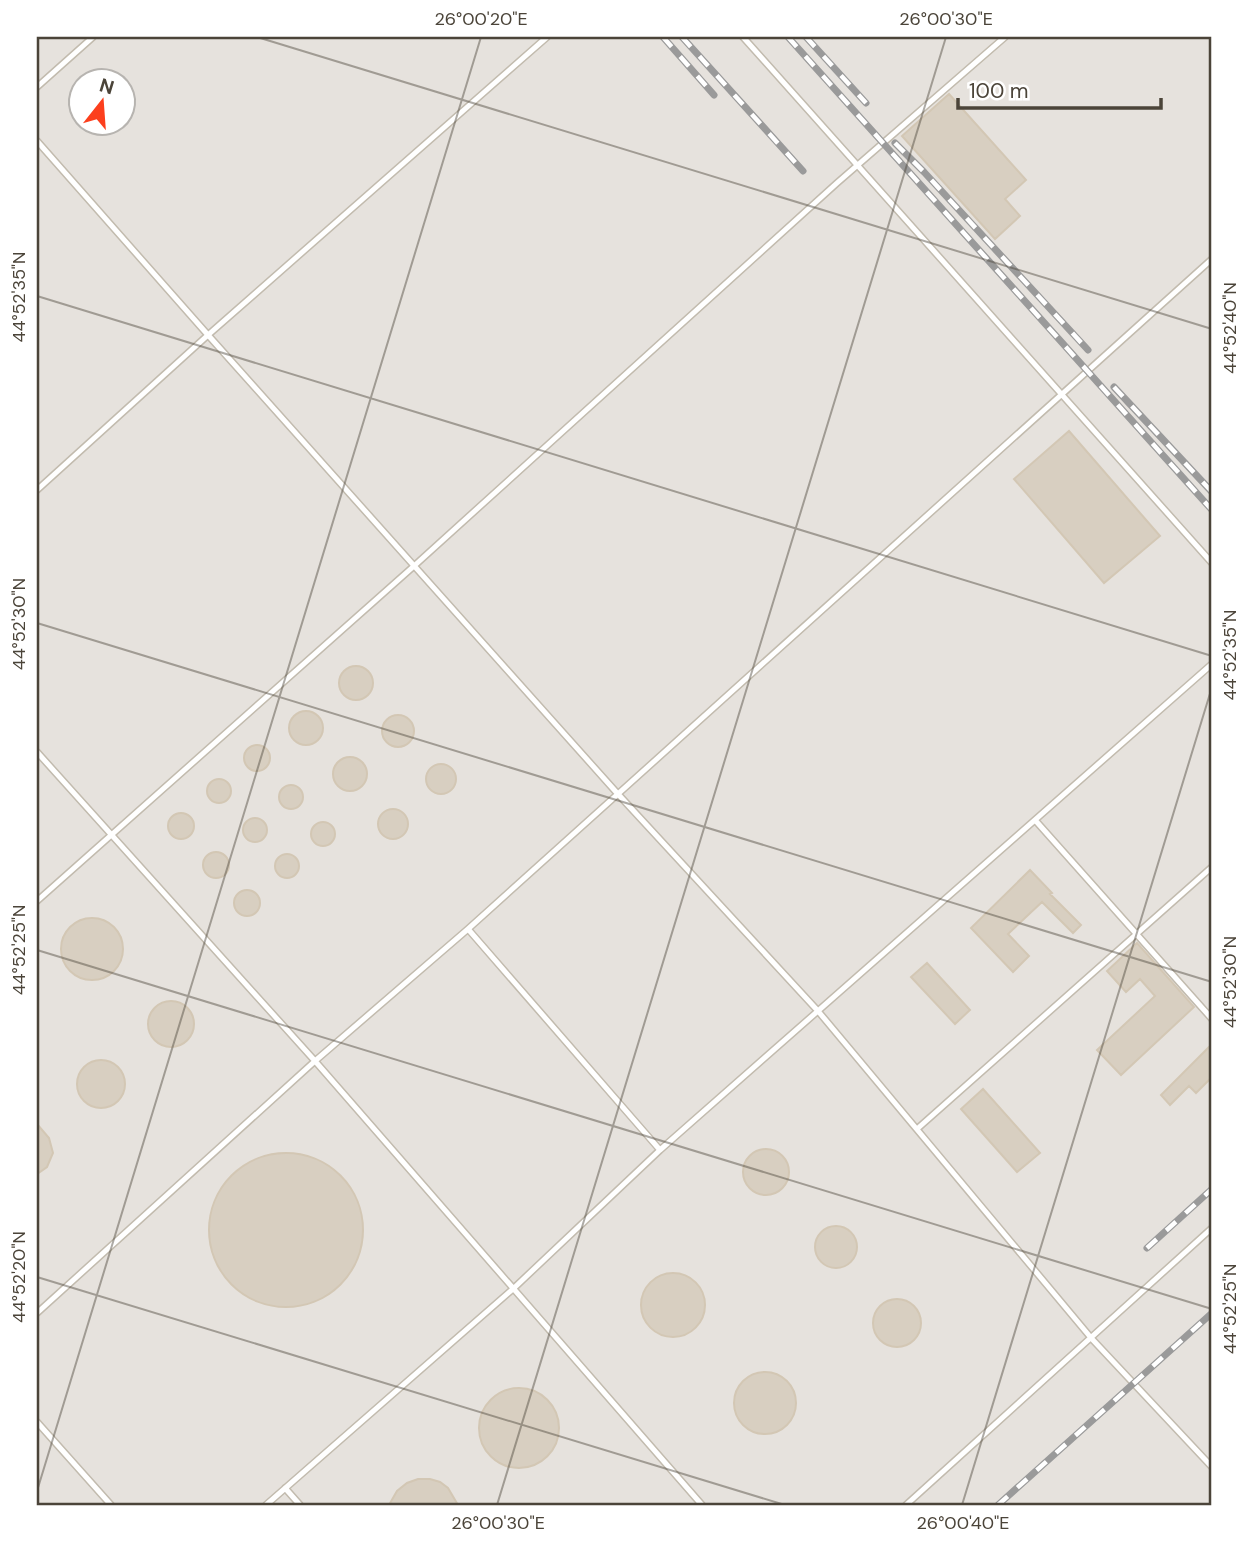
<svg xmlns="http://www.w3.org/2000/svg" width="1249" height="1542" viewBox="0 0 1249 1542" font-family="'DM Sans',sans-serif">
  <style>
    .industrial { fill: #e6e2dd; fill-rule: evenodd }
    .building { fill: #d8cfc1; stroke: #d3c7b4; stroke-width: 2 }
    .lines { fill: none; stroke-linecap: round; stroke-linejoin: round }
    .lane-casing { stroke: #c2bbae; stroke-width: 8 }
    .lane { stroke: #fff; stroke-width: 5 }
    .rail-casing { stroke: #9a9a9a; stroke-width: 7 }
    .rail { stroke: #fff; stroke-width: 4.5; stroke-dasharray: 13; stroke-linecap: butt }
    .ticks { fill: none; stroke: #4b4439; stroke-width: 2; stroke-opacity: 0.45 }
    .neatline { fill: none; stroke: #4b4439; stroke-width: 2.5 }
    .ticks-label { font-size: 18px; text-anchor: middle; fill: #4b4439 }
  </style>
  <rect width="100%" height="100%" fill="#f6f3ec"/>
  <path class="industrial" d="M 37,37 L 1212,37 L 1212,1505 L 37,1505 ZM 80,80 L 122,80 L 122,122 L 80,122 Z"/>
  <path class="building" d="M 949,94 L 1026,180 L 1005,199 L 1020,216 L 995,239 L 902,136 Z
    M 1069,431 L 1160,536 L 1104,583 L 1014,479 Z
    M339 683a17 17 0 1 1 34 0a17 17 0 1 1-34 0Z
    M289 728a17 17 0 1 1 34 0a17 17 0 1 1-34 0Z
    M382 731a16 16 0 1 1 32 0a16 16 0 1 1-32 0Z
    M244 758a13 13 0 1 1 26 0a13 13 0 1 1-26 0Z
    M333 774a17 17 0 1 1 34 0a17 17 0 1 1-34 0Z
    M426 779a15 15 0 1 1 30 0a15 15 0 1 1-30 0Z
    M207 791a12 12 0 1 1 24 0a12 12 0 1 1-24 0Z
    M279 797a12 12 0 1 1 24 0a12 12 0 1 1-24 0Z
    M378 824a15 15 0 1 1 30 0a15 15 0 1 1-30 0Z
    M168 826a13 13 0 1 1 26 0a13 13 0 1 1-26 0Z
    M243 830a12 12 0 1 1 24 0a12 12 0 1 1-24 0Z
    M311 834a12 12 0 1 1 24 0a12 12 0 1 1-24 0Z
    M203 865a13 13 0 1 1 26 0a13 13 0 1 1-26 0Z
    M275 866a12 12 0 1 1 24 0a12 12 0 1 1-24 0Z
    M 1030,870 L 1052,893 L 1050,894 L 1081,925 L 1073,933 L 1042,902 L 1008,934 L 1029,956 L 1013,972 L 971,928 Z
    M234 903a13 13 0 1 1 26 0a13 13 0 1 1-26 0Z
    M61 949a31 31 0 1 1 62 0a31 31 0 1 1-62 0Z
    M 1137,943 L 1194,1007 L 1121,1075 L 1097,1050 L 1155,996 L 1140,979 L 1126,992 L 1107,971 Z
    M 927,963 L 970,1010 L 955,1024 L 911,977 Z
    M148 1024a23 23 0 1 1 46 0a23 23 0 1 1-46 0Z
    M 1212,1044 L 1212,1077 L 1196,1093 L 1189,1086 L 1170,1105 L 1161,1095 Z
    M77 1084a24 24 0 1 1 48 0a24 24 0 1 1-48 0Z
    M 983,1089 L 1040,1153 L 1017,1172 L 961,1109 Z
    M 37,1124 L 49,1138 L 53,1153 L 47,1167 L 37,1174 Z
    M743 1172a23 23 0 1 1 46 0a23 23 0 1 1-46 0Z
    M209 1230a77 77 0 1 1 154 0a77 77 0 1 1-154 0Z
    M815 1247a21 21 0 1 1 42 0a21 21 0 1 1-42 0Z
    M641 1305a32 32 0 1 1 64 0a32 32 0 1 1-64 0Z
    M873 1323a24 24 0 1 1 48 0a24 24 0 1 1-48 0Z
    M734 1403a31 31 0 1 1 62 0a31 31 0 1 1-62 0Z
    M479 1428a40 40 0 1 1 80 0a40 40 0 1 1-80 0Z
    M 418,1479 L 430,1479 L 440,1482 L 448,1488 L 458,1505 L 389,1505 L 397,1491 L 407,1483 Z"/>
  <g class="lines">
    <g class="lane-casing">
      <path id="lane" d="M 743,37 L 1212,563
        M 37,87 L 93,37
        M 37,141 L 208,335 L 617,793 L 818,1011 L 1092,1339 L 1212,1467
        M 37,490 L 208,335 L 547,37
        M 37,752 L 315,1061 L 702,1505
        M 1035,820 L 1212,1019
        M 37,901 L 414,566 L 837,183 L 1005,37
        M 468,929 L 660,1150
        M 917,1129 L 1212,867
        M 37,1313 L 315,1061 L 468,929 L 1212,259
        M 37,1422 L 111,1505
        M 285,1488 L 300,1505
        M 266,1505 L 514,1288 L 660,1150 L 1212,664
        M 906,1505 L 1212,1228"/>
    </g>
    <use href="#lane" class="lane"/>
    <g class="rail-casing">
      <path id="rail" d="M 663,37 L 714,95
        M 682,37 L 803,171
        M 788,37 L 1212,510
        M 806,37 L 866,103
        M 895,143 L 924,172 L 1088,350
        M 1114,387 L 1212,492
        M 1147,1248 L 1212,1189
        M 998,1505 L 1212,1313"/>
    </g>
    <use href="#rail" class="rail"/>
  </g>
  <path class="ticks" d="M 257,37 L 1212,329M 37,296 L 1212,656M 37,623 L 1212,982M 37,950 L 1212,1309M 37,1277 L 785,1505M 37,1491 L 481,37M 497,1505 L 946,37M 962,1505 L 1212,687"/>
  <rect width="1249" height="1542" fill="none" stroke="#ffffff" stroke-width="77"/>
  <g transform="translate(102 102) rotate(17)"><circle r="33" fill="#ffffff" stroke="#b7b4b0" stroke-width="2"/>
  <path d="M0-5L12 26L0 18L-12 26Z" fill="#fc3f1d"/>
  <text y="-10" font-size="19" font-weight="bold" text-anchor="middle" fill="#4b4439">N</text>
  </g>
  <path d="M958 98v10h203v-10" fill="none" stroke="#4b4439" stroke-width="3.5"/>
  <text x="969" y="98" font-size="21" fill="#4b4439" stroke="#ffffff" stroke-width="5" paint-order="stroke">100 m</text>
  <rect x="38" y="38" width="1172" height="1466" class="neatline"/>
  <g class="ticks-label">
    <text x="481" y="25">26°00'20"E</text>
    <text x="946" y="25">26°00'30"E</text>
    <text transform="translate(19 297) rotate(-90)" y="6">44°52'35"N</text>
    <text transform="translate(1230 328) rotate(-90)" y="6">44°52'40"N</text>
    <text transform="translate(19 624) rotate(-90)" y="6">44°52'30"N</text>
    <text transform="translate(1230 655) rotate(-90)" y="6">44°52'35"N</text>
    <text transform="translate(19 950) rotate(-90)" y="6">44°52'25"N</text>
    <text transform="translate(1230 982) rotate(-90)" y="6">44°52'30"N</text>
    <text transform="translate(19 1277) rotate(-90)" y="6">44°52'20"N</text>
    <text transform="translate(1230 1309) rotate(-90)" y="6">44°52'25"N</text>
    <text x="498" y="1529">26°00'30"E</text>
    <text x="963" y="1529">26°00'40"E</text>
  </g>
</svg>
